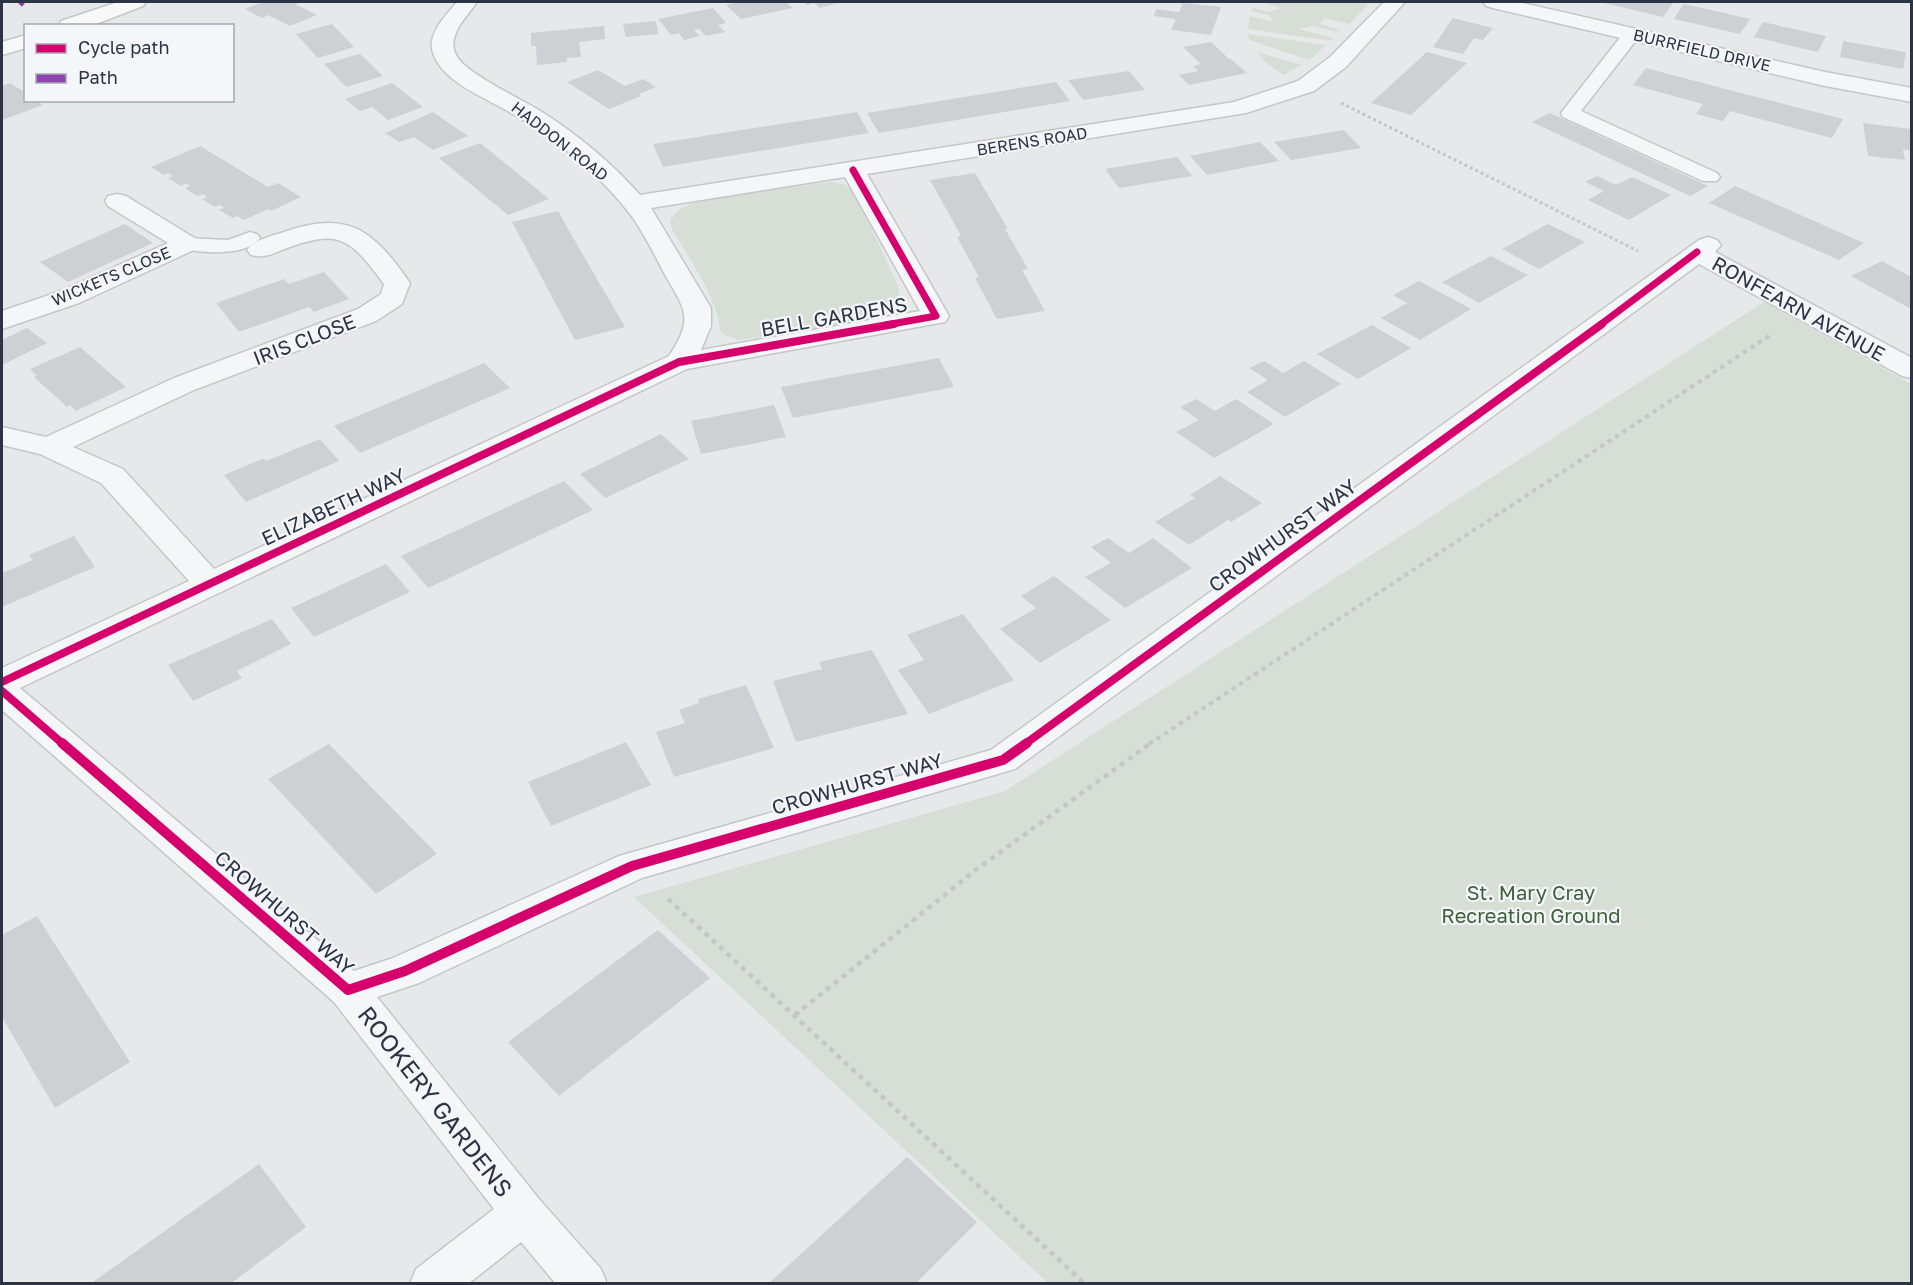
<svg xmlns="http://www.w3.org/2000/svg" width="1913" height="1285" viewBox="0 0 1913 1285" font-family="'Golos Text',sans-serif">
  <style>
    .green { fill: #d6ded6 }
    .building { fill: #ced0d3 }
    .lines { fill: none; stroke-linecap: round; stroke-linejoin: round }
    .lane-casing { stroke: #c4c6c8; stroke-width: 3 }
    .street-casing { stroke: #c4c6c8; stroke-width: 3 }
    .secondary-casing { stroke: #c4c6c8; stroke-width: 3 }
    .path-far2 { stroke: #c5c6ca; stroke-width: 3; stroke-dasharray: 3 3; stroke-linecap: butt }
    .path-far1 { stroke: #c5c6ca; stroke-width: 4; stroke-dasharray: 4.5 4.5; stroke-linecap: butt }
    .path { stroke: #c5c6ca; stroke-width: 4.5; stroke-dasharray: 5 5; stroke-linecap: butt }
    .lane { fill: #f5f6f7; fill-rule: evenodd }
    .street { fill: #f5f6f7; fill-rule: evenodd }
    .secondary { fill: #f8f8f8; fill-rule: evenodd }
    .quiet { stroke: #8e44ad; stroke-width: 5; stroke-dasharray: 10 5; stroke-linecap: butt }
    .cycleway-far2-casing { stroke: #f4f6f9; stroke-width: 10 }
    .cycleway-far1-casing { stroke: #f4f6f9; stroke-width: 12 }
    .cycleway-casing { stroke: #f4f6f9; stroke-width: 14 }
    .cycleway-far2 { stroke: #d6006c; stroke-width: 7 }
    .cycleway-far1 { stroke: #d6006c; stroke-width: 8 }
    .cycleway { stroke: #d6006c; stroke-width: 10 }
    .labels { text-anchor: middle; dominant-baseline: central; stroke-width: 4.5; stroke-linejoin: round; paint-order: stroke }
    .far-street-label { font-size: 16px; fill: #2b3445; stroke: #f4f6f9 }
    .street-label { font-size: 20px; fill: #2b3445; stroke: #f4f6f9 }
    .park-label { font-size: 20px; fill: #3f6138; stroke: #f4f6f9 }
    .near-street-label { font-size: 24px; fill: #2b3445; stroke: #f4f6f9 }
  </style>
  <rect width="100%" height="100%" fill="#e6e8ea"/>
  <path class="green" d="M 1263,2 L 1371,2 L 1349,24 L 1325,18 L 1320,24 L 1340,30 L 1338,32 L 1312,26 L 1299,29 L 1334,38 L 1331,41 L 1248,29 L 1250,16 L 1273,22 L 1269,15 L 1251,11 L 1254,8 L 1269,12 L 1281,8 Z
    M 1247,34 L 1326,45 L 1309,60 L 1250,40 Z
    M 1257,52 L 1301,65 L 1283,75 L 1265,62 Z
    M 831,182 L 843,184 L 853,189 L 898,286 L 900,299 C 868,328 782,333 738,340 L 725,335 L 720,330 C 719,301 687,255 672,229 L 670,220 C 680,207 690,203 706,199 Z
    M 1764,302 L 1911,384 L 1911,1283 L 1048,1283 L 634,897 L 1005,791 Z"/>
  <path class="building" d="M 263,2 L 295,2 L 298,3 L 295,4 L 317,15 L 290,26 L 268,15 L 262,18 L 245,9 Z
    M 740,2 L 786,2 L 793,8 L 741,19 L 726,5 Z
    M 803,2 L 835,2 L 837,3 L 820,8 L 814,3 L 807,5 Z
    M 1600,2 L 1674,2 L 1663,17 Z
    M 1183,3 L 1221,7 L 1211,35 L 1171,30 L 1176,19 L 1154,16 L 1156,9 L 1179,12 Z
    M 1683,4 L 1716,11 L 1750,19 L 1740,34 L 1674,19 Z
    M 713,8 L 726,23 L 718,25 L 725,32 L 706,36 L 699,29 L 694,30 L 700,36 L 684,40 L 679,33 L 671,35 L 658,19 Z
    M 1453,18 L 1493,28 L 1483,40 L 1474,38 L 1463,54 L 1433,47 Z
    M 656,21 L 658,34 L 626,37 L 623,24 Z
    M 1763,22 L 1794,29 L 1826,36 L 1818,52 L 1754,37 Z
    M 332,24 L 354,47 L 318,58 L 296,34 Z
    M 604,26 L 605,39 L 579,42 L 581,57 L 567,58 L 567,62 L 537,65 L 536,46 L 531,46 L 531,33 Z
    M 1843,41 L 1906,52 L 1903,69 L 1840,57 Z
    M 1211,42 L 1229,59 L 1231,59 L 1247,73 L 1189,85 L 1179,75 L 1198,71 L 1193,66 L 1201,64 L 1183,47 Z
    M 1427,52 L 1467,63 L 1411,115 L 1371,103 Z
    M 360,54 L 383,76 L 346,87 L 324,64 Z
    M 1646,68 L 1710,85 L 1843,119 L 1832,138 L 1730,111 L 1723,121 L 1696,114 L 1703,104 L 1633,85 Z
    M 598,70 L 625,86 L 643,79 L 656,87 L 639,94 L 641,96 L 609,109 L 567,82 Z
    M 1129,71 L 1145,90 L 1083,100 L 1068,80 Z
    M 1056,82 L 1070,101 L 879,133 L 867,113 Z
    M 10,83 L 26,93 L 26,100 L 36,100 L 43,105 L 2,120 L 2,86 Z
    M 392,83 L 423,107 L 388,120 L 372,107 L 360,111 L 345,99 Z
    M 433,112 L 468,136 L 433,150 L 414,137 L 399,142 L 385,133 Z
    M 857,112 L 869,133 L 663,167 L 653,144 Z
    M 1550,113 L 1708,186 L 1690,196 L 1532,122 Z
    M 1863,123 L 1911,129 L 1911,151 L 1903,149 L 1905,160 L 1868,156 Z
    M 1344,130 L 1361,148 L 1291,160 L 1274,142 Z
    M 1260,142 L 1279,161 L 1207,175 L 1190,156 Z
    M 480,143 L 532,185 L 549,199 L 508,215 L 439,158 Z
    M 200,146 L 268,187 L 278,183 L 301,197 L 271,211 L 268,209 L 244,220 L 237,216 L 233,218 L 219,210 L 224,208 L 220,205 L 215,207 L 202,199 L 207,197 L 203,194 L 197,196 L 185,188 L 190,186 L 186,183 L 181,186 L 168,178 L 173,176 L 169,173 L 164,175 L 151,167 Z
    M 1177,157 L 1192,176 L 1119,188 L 1105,169 Z
    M 975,173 L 1008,229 L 1005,229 L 1028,269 L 1022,270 L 1045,311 L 997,319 L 975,278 L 979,277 L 957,237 L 961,236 L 930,180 Z
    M 1597,176 L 1616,185 L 1632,177 L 1671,195 L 1629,220 L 1588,200 L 1604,191 L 1585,182 Z
    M 1735,186 L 1830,228 L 1864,243 L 1839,260 L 1709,203 Z
    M 558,211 L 590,267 L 625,327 L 575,340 L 512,222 Z
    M 125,224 L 153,243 L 68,282 L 40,262 Z
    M 1548,224 L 1585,242 L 1539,269 L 1502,249 Z
    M 1491,256 L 1528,275 L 1479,303 L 1442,282 Z
    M 1882,261 L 1911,277 L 1911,309 L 1851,276 Z
    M 324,272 L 349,299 L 314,312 L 309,307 L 239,332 L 216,303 L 284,279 L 289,284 Z
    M 1419,281 L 1471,309 L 1420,340 L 1381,318 L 1407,303 L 1393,295 Z
    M 1372,325 L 1411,348 L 1358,379 L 1317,354 Z
    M 27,328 L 47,343 L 2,365 L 2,340 Z
    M 80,347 L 126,387 L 76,411 L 70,405 L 67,407 L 34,377 L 37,376 L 30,369 Z
    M 939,358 L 954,387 L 793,418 L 781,387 Z
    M 1264,361 L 1283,373 L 1304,361 L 1341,384 L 1285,417 L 1247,392 L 1268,380 L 1249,368 Z
    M 484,363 L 510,388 L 360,453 L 334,426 Z
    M 1196,399 L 1215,411 L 1236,399 L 1274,424 L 1214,458 L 1176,432 L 1199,420 L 1180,407 Z
    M 774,405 L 786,437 L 701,454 L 691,421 Z
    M 661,434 L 689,459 L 605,498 L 580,474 Z
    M 320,439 L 339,461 L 246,502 L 224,475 L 264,458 L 266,461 Z
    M 1220,476 L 1262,503 L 1231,522 L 1228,520 L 1189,545 L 1155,522 L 1195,498 L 1190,495 Z
    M 564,481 L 593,510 L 428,588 L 401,556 Z
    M 74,536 L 95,567 L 2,607 L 2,573 L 33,560 L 29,555 Z
    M 1108,538 L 1129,553 L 1153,538 L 1192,568 L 1125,608 L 1085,577 L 1111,563 L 1091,547 Z
    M 386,564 L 410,592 L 314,637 L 291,608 Z
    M 1054,576 L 1111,620 L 1040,663 L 1000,629 L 1036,608 L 1021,596 Z
    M 963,614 L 1014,680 L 929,714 L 898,670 L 924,660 L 907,635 Z
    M 272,619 L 291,644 L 237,671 L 242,678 L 193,701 L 168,665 Z
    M 872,650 L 908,714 L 796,742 L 773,681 L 822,669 L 819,662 Z
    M 746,685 L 774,748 L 674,777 L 656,732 L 685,723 L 679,710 L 699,703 L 698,699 Z
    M 626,742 L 651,785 L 551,826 L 528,782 Z
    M 329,744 L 437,854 L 376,894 L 268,779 Z
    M 37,916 L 130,1062 L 55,1108 L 2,1017 L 2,935 Z
    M 658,930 L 710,978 L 559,1096 L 508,1042 Z
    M 907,1157 L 977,1222 L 915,1284 L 768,1284 Z
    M 259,1164 L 306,1227 L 230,1284 L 90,1284 Z"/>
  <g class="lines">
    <g class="lane-casing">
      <path id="lane" d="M 1632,29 L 1638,30 L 1641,34 L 1581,111 L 1717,173 L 1720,177 L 1717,181 L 1703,181 L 1563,117 L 1561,113 L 1626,30 Z
        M 250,232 L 257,234 L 260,238 C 247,257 200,253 180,248 L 177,244 L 180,240 L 187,238 L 228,240 Z"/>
    </g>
    <g class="street-casing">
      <path id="street" d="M 457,2 L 477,2 C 468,15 450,32 454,50 C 458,64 475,73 487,81 C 505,92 524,101 542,112 C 578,135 612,163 640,195 L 1234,102 L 1298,81 L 1330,57 L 1384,2 L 1405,2 L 1346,67 L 1314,91 L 1246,113 L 867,174 L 949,316 L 945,322 L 687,369 L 20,688 L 354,971 L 393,958 L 619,856 L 991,750 L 1699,240 L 1708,237 L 1717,240 L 1721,245 L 1715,252 L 1912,358 L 1912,378 L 1902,376 L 1699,264 L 1015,769 L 642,878 L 419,983 L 377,997 L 539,1199 L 601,1269 L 607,1284 L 556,1284 L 521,1242 L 468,1284 L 410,1284 L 416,1269 L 494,1209 L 334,1002 L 2,710 L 2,668 L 189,581 L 101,483 L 40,454 L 2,445 L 2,427 L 46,437 L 174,378 L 358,309 L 381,294 L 384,284 C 349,237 339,228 282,250 C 271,255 263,258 251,255 L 247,250 C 254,240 272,236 284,232 C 349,209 374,231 410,283 L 402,304 L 376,321 L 194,390 L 73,447 L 123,469 L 214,569 L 669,356 C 697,315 682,307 662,269 C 653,252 644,234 633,218 C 601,174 552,135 504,109 C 481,96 438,79 432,49 C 429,32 447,14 457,2 ZM 845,177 L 920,311 L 701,350 L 711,326 L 711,308 L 651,208 Z
        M 1483,2 L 1518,2 L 1825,72 L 1912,88 L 1912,102 L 1825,86 L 1493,8 L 1486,6 Z
        M 117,194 L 126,196 L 196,239 L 200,244 L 196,249 L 79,303 L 2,329 L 2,311 L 61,291 L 168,243 L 108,206 L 105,201 L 108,196 Z"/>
    </g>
    <g class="secondary-casing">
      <path id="secondary" d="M 118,2 L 146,2 L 143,6 L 91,26 L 59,26 L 61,21 Z
        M 26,35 L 26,48 L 2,55 L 2,42 Z"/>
    </g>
    <path class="path-far2" d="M 1341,103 L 1638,251"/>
    <path class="path-far1" d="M 1149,744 L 1772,334"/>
    <path class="path" d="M 668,899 L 1085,1284
      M 795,1015 L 977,869 L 1151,743"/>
    <use href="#lane" class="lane"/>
    <use href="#street" class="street"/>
    <use href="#secondary" class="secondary"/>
    <path class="quiet" d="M 20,5 L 23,2"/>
    <g class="cycleway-far2-casing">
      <path id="cycleway-far2" d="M 853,170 L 936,316 L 886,325
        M 1600,325 L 1697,252"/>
    </g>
    <g class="cycleway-far1-casing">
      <path id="cycleway-far1" d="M 2,682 L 679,362 L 894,324
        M 2,691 L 63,744
        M 1025,744 L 1602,324"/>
    </g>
    <g class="cycleway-casing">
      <path id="cycleway" d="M 62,743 L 348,990 L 405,971 L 632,866 L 1003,760 L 1027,743"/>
    </g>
    <use href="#cycleway-far2" class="cycleway-far2"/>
    <use href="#cycleway-far1" class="cycleway-far1"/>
    <use href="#cycleway" class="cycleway"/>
  </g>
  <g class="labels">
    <g class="far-street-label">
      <text transform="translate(1702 50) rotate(13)">BURRFIELD DRIVE</text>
      <text transform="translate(560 141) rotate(38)">HADDON ROAD</text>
      <text transform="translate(1032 141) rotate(-9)">BERENS ROAD</text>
      <text transform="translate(111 276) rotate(-23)">WICKETS CLOSE</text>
    </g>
    <g class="street-label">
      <text transform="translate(1799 308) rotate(29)">RONFEARN AVENUE</text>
      <text transform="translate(834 316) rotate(-10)">BELL GARDENS</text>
      <text transform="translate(304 339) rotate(-21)">IRIS CLOSE</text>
      <text transform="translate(333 506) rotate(-25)">ELIZABETH WAY</text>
      <text transform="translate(1282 535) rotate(-36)">CROWHURST WAY</text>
      <text transform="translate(857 783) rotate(-16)">CROWHURST WAY</text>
      <text transform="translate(285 912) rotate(41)">CROWHURST WAY</text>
    </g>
    <g class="park-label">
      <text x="1531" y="892">St. Mary Cray<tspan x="1531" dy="23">Recreation Ground</tspan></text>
    </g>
    <g class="near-street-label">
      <text transform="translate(436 1101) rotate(52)">ROOKERY GARDENS</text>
    </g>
  </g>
  <rect width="1913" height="1285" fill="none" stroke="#2b3445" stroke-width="6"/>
  <rect x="24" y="24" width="210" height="78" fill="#f4f6f9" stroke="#a4a8b1" stroke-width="1.5"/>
  <rect x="36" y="44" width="30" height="9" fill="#d6006c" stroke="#a4a8b1" stroke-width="1.5"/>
  <text x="78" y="54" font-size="18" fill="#2b3445">Cycle path</text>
  <rect x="36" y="74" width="30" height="9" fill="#8e44ad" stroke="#a4a8b1" stroke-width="1.5"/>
  <text x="78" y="84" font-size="18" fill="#2b3445">Path</text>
</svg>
